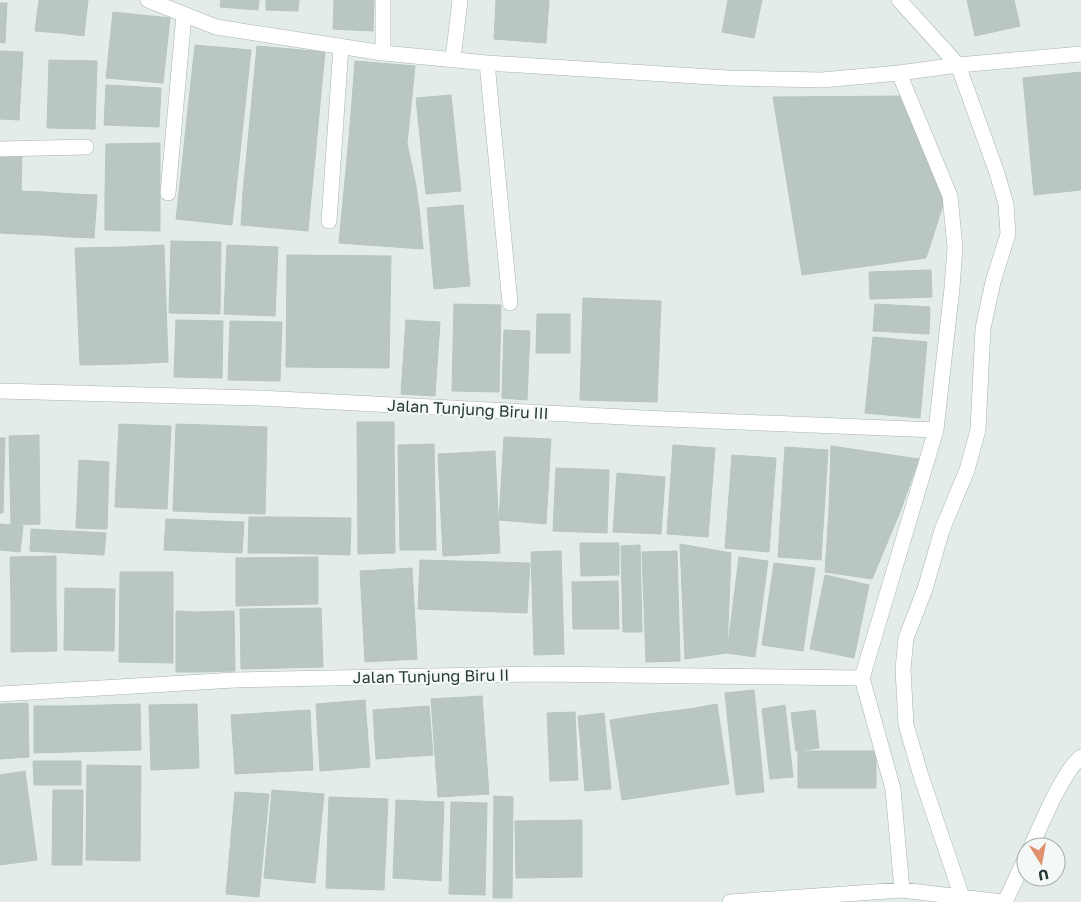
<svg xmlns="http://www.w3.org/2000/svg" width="1081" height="902" viewBox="0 0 1081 902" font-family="'Golos Text',sans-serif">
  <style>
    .building { fill: #bac6c2; stroke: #b7c5c0 }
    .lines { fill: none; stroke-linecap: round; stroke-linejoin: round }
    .minor-casing { stroke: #a7b3b0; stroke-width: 16 }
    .minor { stroke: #fff; stroke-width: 15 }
    .labels { text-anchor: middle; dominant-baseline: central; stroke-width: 4.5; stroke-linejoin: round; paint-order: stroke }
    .street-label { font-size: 16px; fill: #263b37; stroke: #f4f9f7 }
  </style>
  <rect width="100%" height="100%" fill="#e4ece9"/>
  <path class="building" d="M 39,0 L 63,0 L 60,33 L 35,31 Z
    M 64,0 L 88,0 L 84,36 L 60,33 Z
    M 221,0 L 259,0 L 258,10 L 220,7 Z
    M 266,0 L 299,0 L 298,11 L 266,10 Z
    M 334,0 L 374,0 L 373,31 L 333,29 Z
    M 496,0 L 549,0 L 546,43 L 494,39 Z
    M 728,0 L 762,0 L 754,38 L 722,32 Z
    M 967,0 L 1014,0 L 1020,26 L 975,36 Z
    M 0,3 L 7,3 L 5,43 L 0,42 Z
    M 113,12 L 170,18 L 163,83 L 106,78 Z
    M 195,45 L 251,50 L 247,87 L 191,82 Z
    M 257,46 L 325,52 L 321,93 L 253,88 Z
    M 0,51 L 23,52 L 19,120 L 0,119 Z
    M 49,60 L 97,61 L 95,129 L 47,128 Z
    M 355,61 L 415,66 L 411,106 L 352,101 Z
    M 1081,72 L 1081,190 L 1034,195 L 1023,78 Z
    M 191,82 L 247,87 L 243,124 L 187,118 Z
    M 106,85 L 161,88 L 159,127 L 104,125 Z
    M 253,88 L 321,93 L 318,125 L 250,119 Z
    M 451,95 L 461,191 L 426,194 L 416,98 Z
    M 907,96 L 946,196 L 926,258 L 802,275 L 773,97 Z
    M 352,101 L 411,106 L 407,143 L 349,138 Z
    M 187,118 L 243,124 L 240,152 L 184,146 Z
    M 250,119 L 318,125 L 315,158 L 247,152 Z
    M 349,138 L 407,143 L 416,186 L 345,180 Z
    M 160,143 L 160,192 L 105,192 L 106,144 Z
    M 184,146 L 240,152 L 236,190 L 180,184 Z
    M 247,152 L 315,158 L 311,198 L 243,192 Z
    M 0,156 L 22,157 L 21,191 L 0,190 Z
    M 345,180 L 416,186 L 420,217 L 342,211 Z
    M 180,184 L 236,190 L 232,225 L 176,219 Z
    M 0,190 L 21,191 L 18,234 L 0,233 Z
    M 21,191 L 44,192 L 41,235 L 18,234 Z
    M 44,192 L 74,194 L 71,237 L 41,235 Z
    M 105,192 L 160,192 L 160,231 L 105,230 Z
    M 243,192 L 311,198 L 308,231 L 241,225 Z
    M 74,194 L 97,195 L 94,238 L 71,237 Z
    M 463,205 L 470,286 L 434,289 L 427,208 Z
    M 342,211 L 420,217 L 423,249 L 339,243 Z
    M 171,241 L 221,242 L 220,314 L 169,313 Z
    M 164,245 L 168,362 L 129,364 L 126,247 Z
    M 227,245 L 278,247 L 275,316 L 224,314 Z
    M 126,247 L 129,364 L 80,365 L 75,248 Z
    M 287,255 L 391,256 L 389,368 L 286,367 Z
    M 931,270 L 932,297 L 870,299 L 869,272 Z
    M 583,298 L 661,301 L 657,402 L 580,400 Z
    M 454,304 L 501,305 L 499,392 L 452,391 Z
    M 875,304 L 930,307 L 929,334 L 873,331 Z
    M 537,314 L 570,314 L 570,353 L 536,353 Z
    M 176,320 L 223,321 L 222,378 L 174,377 Z
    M 406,320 L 440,322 L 435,396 L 401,394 Z
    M 230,321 L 282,322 L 280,381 L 228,380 Z
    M 504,330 L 530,331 L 527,400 L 502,398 Z
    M 873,337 L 927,342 L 920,418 L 865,413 Z
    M 357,422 L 394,422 L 395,553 L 358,554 Z
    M 119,424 L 171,426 L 167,509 L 115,507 Z
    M 176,424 L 267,427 L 265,514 L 173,511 Z
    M 39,435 L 40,524 L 11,525 L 9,436 Z
    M 504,437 L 551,439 L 546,524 L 499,520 Z
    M 0,438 L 5,438 L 3,513 L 0,513 Z
    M 434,444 L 436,550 L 400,550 L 398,445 Z
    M 673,445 L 715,448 L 708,537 L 667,534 Z
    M 831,446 L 919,459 L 900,512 L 829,510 Z
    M 785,447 L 828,450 L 821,560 L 778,557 Z
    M 495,451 L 500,553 L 443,556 L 438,454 Z
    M 732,455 L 776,458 L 769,552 L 725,548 Z
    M 79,460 L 109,462 L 107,529 L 76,528 Z
    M 556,468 L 609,470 L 607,533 L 553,531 Z
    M 617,473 L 665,477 L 661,534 L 613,532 Z
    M 829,510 L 900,512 L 872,579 L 825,572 Z
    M 249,517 L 277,517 L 277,553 L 248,553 Z
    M 277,517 L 351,518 L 350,555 L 277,553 Z
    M 166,519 L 244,522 L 242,553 L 164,550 Z
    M 0,524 L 23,526 L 20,552 L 0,550 Z
    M 31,529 L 106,533 L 104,555 L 30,551 Z
    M 580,543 L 619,543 L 619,575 L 581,576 Z
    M 680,544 L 731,553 L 727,653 L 685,659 Z
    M 640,545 L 642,632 L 623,632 L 621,546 Z
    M 561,551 L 564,654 L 534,655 L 531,552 Z
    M 677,551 L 680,661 L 646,662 L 642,552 Z
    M 56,556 L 56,603 L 11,603 L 10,557 Z
    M 318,557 L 318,604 L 236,606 L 236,558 Z
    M 739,557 L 768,561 L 755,657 L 727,653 Z
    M 420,560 L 530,563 L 527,613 L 418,609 Z
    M 774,563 L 815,568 L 803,651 L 762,645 Z
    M 412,568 L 417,659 L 365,662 L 360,571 Z
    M 120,572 L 173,572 L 173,663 L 119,662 Z
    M 825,575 L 869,585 L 854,658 L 810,649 Z
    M 618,581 L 619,629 L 573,629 L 572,582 Z
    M 65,588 L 115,589 L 114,651 L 64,650 Z
    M 11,603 L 56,603 L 57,651 L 11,652 Z
    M 321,608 L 323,667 L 241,669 L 240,609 Z
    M 176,611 L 198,612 L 199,672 L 176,672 Z
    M 234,611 L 235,671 L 199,672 L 198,612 Z
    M 754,690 L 760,749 L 731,752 L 725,693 Z
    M 482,696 L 489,794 L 438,797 L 431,699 Z
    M 365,700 L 370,767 L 320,771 L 316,704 Z
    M 28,703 L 29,757 L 0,759 L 0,704 Z
    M 140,704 L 141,750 L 69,752 L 67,706 Z
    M 197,704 L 199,768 L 151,770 L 149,705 Z
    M 717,704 L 729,784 L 700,788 L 689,709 Z
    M 785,705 L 793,777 L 770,779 L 762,709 Z
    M 34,706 L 67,706 L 69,752 L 34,753 Z
    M 429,706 L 433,755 L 376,759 L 373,710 Z
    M 689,709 L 700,788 L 668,793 L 656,713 Z
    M 310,710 L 313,770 L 235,774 L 231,715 Z
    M 815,710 L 819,748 L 796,751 L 791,713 Z
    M 575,712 L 578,780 L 550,781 L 547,713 Z
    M 604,713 L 611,789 L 585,791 L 578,716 Z
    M 656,713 L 668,793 L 622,800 L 610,720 Z
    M 760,749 L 764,792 L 736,795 L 731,752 Z
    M 798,751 L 876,751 L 876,788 L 798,788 Z
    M 33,761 L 81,761 L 81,785 L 34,785 Z
    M 87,765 L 141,766 L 140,861 L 86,860 Z
    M 25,771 L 37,860 L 0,865 L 0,775 Z
    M 53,790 L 83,790 L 82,865 L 52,865 Z
    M 272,790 L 324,794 L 315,883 L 264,878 Z
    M 235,792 L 269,794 L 259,897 L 226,894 Z
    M 494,796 L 513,797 L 512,898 L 493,898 Z
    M 329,797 L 388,799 L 384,890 L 326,888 Z
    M 396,800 L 444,802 L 441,881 L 393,878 Z
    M 451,802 L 487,803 L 485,895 L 449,894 Z
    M 582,820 L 582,877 L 516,878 L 515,821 Z"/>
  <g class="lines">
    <g class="minor-casing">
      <path id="minor" d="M 148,0 L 216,27 L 383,53 L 487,63 L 728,78 L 822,80 L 899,73 L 958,65 L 1081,54
        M 383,0 L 383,53
        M 899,0 L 958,65 L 997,173 L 1006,204 L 1008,234 L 993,282 L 983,328 L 978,430 L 967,470 L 942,530 L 925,589 L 906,638 L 903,669 L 906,725 L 921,776 L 962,897
        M 453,59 L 460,0
        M 487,63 L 510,303
        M 899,73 L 950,196 L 955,247 L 952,288 L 936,430 L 862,678 L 893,789 L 902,890
        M 0,149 L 86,147
        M 168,193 L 184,15
        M 329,221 L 341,46
        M 0,391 L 259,398 L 643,418 L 936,430
        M 0,694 L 235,680 L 537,674 L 862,678
        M 1031,847 C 1041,825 1063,771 1081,757
        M 730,902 L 902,890 L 1002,902
        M 1005,902 L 1026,857"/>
    </g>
    <use href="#minor" class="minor"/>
  </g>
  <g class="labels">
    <g class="street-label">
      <text transform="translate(468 409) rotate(3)">Jalan Tunjung Biru III</text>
      <text transform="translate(431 676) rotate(-1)">Jalan Tunjung Biru II</text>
    </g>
  </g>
  <g transform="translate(1041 862) rotate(169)"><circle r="24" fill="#f4f9f7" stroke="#a2adaa"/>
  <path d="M0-4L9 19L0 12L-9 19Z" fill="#e1916d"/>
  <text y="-8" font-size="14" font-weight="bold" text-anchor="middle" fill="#263b37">U</text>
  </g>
</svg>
